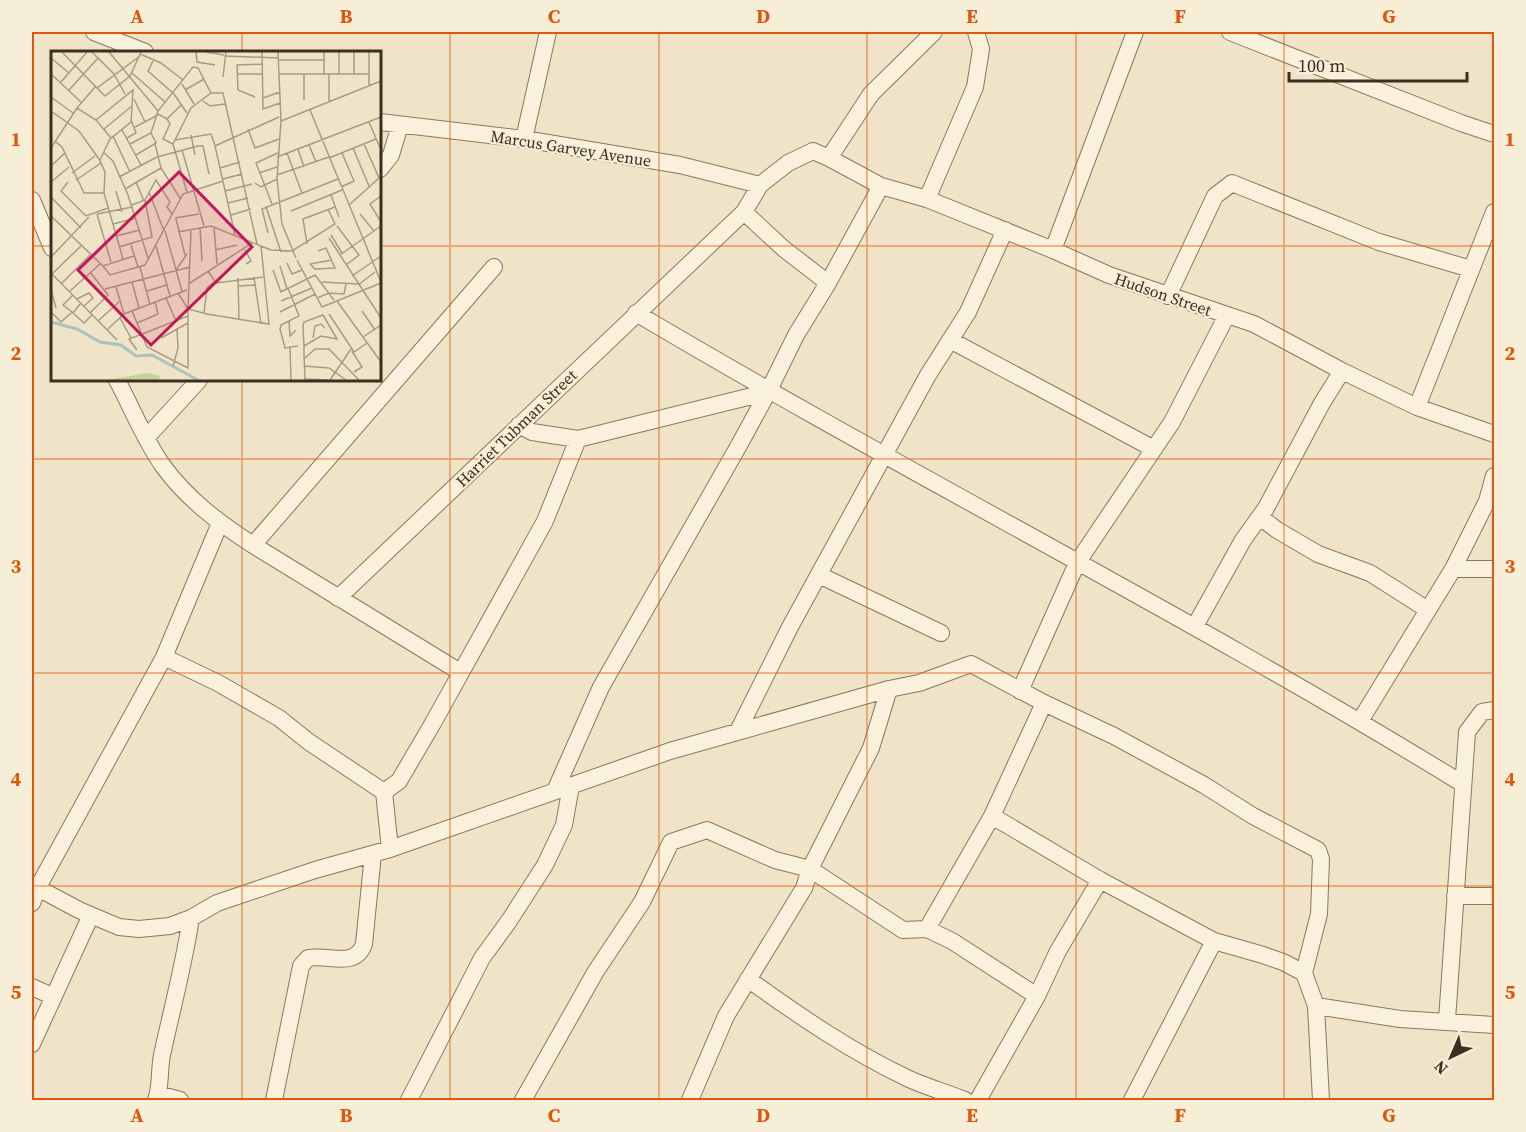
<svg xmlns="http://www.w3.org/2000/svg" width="1526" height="1132" viewBox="0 0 1526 1132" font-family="'Source Serif 4',serif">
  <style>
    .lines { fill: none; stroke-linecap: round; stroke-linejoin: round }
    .minor-casing { stroke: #8d765c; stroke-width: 18 }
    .minor { stroke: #faf1dc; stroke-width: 16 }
    .grid { fill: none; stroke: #df570d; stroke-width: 1.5; stroke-opacity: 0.55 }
    .labels { text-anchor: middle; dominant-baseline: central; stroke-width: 4.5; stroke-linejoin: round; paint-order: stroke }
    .street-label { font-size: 16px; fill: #3d2e20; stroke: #f7eed8 }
    .inset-river { fill: none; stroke: #a9c4bc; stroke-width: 3 }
    .inset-road { fill: none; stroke: #a89b85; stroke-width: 1.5 }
    .view { fill: #c2185b; fill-opacity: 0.15; stroke: #c2185b; stroke-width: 3 }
    .inset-edge { fill: none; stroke: #3d2e20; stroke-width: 3 }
    .neatline { fill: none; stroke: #df570d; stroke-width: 2 }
    .grid-label { font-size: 20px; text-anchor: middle; font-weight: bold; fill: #df570d }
  </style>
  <rect width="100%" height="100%" fill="#f0e4c8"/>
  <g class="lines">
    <g class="minor-casing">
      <path id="minor" d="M 94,32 L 145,52
        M 1230,32 L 1461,123 L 1494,134
        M 380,122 L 524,139 L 680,165 L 760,185
        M 524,139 L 548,32
        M 829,158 L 871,94 L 934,32
        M 380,169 L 391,155 L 400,125
        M 927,199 L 975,87 L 981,49 L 976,32
        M 32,200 L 52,248
        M 744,212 L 784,249 L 828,283
        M 1053,250 L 1135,32
        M 1168,296 L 1215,196 L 1232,183 L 1379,242 L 1471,269
        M 636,313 C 909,475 1193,618 1463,784
        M 950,340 L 1154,449
        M 117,380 C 132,408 144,439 163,466 C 187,499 219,523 253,545 L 460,672
        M 1417,407 L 1494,212
        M 519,425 L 532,432 L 578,439 L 768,392
        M 146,438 L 199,380
        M 1260,517 L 1277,530 L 1318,554 L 1370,573 L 1428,610
        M 253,545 L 494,267
        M 1453,569 L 1494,569
        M 819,575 L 941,633
        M 338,598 L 744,212 L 760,185 L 788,163 L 813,151 L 829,158 L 881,186 L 927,199 L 1053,250 L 1109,275 L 1254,324 L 1342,371 L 1417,407 L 1494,434
        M 1195,626 L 1243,540 L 1266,508 L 1322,403 L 1342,371
        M 164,657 L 218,683 L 279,718 L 309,742 L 384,792 L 390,849
        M 1020,691 L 1077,563 L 1172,422 L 1227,315
        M 1360,721 L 1453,569 L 1487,501 L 1494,476
        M 738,731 L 790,627 L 928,375 L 968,312 L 1005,230
        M 555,791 L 601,687 L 738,447 L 768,392 L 796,335 L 828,283 L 881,186
        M 384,792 L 399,781 L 433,723 L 545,521 L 578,439
        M 992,816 L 1100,880 L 1214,941 L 1263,955 L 1283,962 L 1304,973 L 1316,1006 L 1321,1100
        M 32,885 L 79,910 L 119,927 L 139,929 L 170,926 L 191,918 L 217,903 L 315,870 L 390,849 L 670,751 L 889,689 L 919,683 L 971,664 L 1044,703 L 1114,736 L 1204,785 L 1253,816 L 1318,850 L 1321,859 L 1319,914 L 1304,973
        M 1455,896 L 1494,896
        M 32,903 L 37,889 L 164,657 L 220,523
        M 927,929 L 992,816 L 1044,703
        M 748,979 C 799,1016 852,1052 909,1079 C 927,1087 947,1093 965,1100
        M 32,987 L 52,996
        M 1316,1006 L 1400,1019 L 1494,1025
        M 1447,1020 L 1467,732 L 1482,712 L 1494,710
        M 32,1044 L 91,915
        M 158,1094 L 180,1100
        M 156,1100 C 161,1087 159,1070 162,1055 C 172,1009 184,964 191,918
        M 274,1100 L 301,966 L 308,958 C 329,954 355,969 364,944 L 373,854
        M 409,1100 L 482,958 L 509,921 L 545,865 L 564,825 L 571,786
        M 523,1100 L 596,971 L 642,902 L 671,842 L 707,830 L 775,860 L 810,869 L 903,930 L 927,929 L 952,941 L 1037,996
        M 690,1100 L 726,1016 L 804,888 L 810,869 L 871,748 L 889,689
        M 978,1100 L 1037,996 L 1058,951 L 1100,880
        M 1132,1100 L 1214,941"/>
    </g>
    <use href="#minor" class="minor"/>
  </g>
  <path class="grid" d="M 242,32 L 242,52M 450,32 L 450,1100M 659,32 L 659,1100M 867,32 L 867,1100M 1076,32 L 1076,1100M 1284,32 L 1284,1100M 32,246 L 52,246M 380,246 L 1494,246M 242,380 L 242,1100M 32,459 L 1494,459M 32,673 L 1494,673M 32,886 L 1494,886"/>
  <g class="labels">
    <g class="street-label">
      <text transform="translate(571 148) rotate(9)">Marcus Garvey Avenue</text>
      <text transform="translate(1163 294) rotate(19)">Hudson Street</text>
      <text transform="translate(516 428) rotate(-44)">Harriet Tubman Street</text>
    </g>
  </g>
  <g transform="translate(51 51)">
    <rect width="330" height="330" fill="#f0e4c8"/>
    <path d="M 96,322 L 109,325 L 108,329 L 57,329 Z" fill="#c9cf9b"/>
    <path class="inset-river" d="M 0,271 L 26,278 L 49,291 L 70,294 L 85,305 L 101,304 L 147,329"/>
    <path class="inset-road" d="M 11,1 L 46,37 L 89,5M 41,1 L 63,23 L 74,43M 58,1 L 107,60M 145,1 L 146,11 L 164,14M 155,1 L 173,4M 211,1 L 212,58 L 229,52M 227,1 L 230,70 L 226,128 L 231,173 L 245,207M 273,1 L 273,23M 303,1 L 303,23M 318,1 L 318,35M 89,3 L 110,12 L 132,29M 173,5 L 227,7M 0,7 L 18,22M 103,8 L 97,20 L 123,43M 227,9 L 273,9M 81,22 L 114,51M 0,23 L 30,51M 186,23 L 212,23M 228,23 L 318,23M 253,23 L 253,49M 288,23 L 288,1M 172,26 L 175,1M 10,31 L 36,1M 131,33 L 143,53M 46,37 L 54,45 L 79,25 L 90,1M 18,39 L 47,7M 134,39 L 153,28M 123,43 L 136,62M 0,46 L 22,62M 204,46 L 187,39 L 186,14 L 211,13M 212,47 L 229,41M 83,48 L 94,71M 152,50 L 159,55 L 174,53M 278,51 L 278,23M 26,57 L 44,36M 259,59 L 330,231M 0,60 L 28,80 L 48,108 L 54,121 L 53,142 L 33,142 L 11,96 L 5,91M 107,63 L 116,68 L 130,54M 116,68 L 119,73 L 112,88 L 122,93M 45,69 L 82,39 L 80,71 L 59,88 L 49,109M 230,70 L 330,30M 318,71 L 330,99M 84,76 L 107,64M 53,78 L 81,55M 197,78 L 204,97 L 228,88M 71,79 L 90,114M 140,84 L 144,104M 62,85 L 79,121M 76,87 L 85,82 L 80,69M 124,89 L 160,83 L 164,94M 79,93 L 100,82 L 107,60 L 142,16 L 147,17 L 160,42 L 172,42 L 206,193M 104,93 L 110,117 L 129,147M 258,94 L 265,111M 0,97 L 26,57 L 45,69 L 60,87M 302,97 L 318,135M 247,98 L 253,116M 131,99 L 153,175M 52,101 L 62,110 L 77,144 L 97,207M 236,102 L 251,142M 85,104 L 105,92 L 100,82M 226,106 L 330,66M 278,107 L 325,88M 0,115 L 14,102M 169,117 L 189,111M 21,122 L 44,105M 208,122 L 226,116M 226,124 L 278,106M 68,126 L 106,106 L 147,95 L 152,95 L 158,123M 172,128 L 191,123M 25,129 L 50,112M 0,131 L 18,116M 17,131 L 10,140 L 35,165 L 57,157M 85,131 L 93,150M 204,132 L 210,136 L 226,128M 290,136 L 303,130 L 291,102M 74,138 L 110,117M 65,140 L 71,161M 174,140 L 201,133M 98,141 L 113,180M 136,141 L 122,93 L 140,57 L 160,42M 53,142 L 72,208M 280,144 L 288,166M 330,145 L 319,153 L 330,171M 0,146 L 30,177M 177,152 L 197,147M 221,153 L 205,112 L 227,102M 81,154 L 94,149 L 105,129 L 119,151 L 116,156 L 121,163M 298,154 L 328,127 L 313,93M 215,156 L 230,201M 240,160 L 291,139M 46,163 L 60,211M 46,163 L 81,156M 309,163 L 323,180M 180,164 L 200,158M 0,165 L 52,215 L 83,205M 124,167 L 148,163M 125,168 L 134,204M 62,173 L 85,167M 286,175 L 308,204 L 295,214M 149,176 L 151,210M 163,176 L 166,213M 140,178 L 137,258 L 156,263 L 218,273 L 210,195M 114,180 L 131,240M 127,181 L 160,175 L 220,199 L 241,200 L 284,173 L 277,158M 217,182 L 211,158 L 287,128M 184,184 L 164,95 L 228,66M 280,184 L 291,202M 65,185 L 89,179M 278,187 L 330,267M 256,193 L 252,168 L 284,156M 80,194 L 87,216M 105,195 L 119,245M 68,196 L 101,186 L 94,149M 164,199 L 186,194M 194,199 L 200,210 L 195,213M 289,204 L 330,175M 0,206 L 38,166M 246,209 L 271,256 L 330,232M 236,212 L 241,223 L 251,219M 259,213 L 264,218 L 284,217 L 275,197 L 267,200M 259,213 L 281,209M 52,215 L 59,224 L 94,214 L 132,143 L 172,130M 229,215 L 236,238M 89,216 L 99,254M 125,219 L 136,203M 222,219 L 230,241 L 264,224 L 283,249M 157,220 L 165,232 L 212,226M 0,222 L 66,289M 1,223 L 30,195M 301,225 L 330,205M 203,226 L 210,273M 187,227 L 188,269M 81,231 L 88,257M 271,231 L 307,233M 11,232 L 39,204M 139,232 L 201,192M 307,234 L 324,221M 187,235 L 205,234M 65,236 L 73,263M 237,237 L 248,265 L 230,274 L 229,278 L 234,297 L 247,295M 54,238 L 139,216M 0,239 L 5,257M 19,240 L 49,213M 96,240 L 116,234M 115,247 L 125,270M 266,247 L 278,242 L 293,243 L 295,233M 26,248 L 38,242 L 42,247 L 33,255M 230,250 L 261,237M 286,250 L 330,311M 30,252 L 22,262 L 33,272 L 41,264M 81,260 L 96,296 L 137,317 L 137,272M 311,260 L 324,279M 0,261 L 10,271 L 21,261 L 12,254 L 22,244M 229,261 L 264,243M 39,262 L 57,244 L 39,221M 153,262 L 156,237 L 163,231M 278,263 L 303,301 L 316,292M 69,267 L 80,287M 47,270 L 68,251M 238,270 L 239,285 L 245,279M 86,272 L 107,263 L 104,251M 57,278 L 73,263 L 136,239M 312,286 L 330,274M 110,287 L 137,272 L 137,258 L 127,242M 262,287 L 264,275 L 270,273 L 274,277M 253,295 L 270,285 L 286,288 L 272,264 L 253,271 L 252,275 L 253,295 L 253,303 L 254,329M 239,297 L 240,329M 86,299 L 78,288 L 137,265M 301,300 L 311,316 L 303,321M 253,308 L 264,298 L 278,298 L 308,329M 122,315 L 127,297 L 126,278M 253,315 L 278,317 L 295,329M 253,328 L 277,329M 279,329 L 300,298"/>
    <path class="view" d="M 128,121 L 201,196 L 100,294 L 27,219 Z"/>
    <rect width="330" height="330" class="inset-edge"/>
  </g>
  <rect width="1526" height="1132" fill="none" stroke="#f7eed8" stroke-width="66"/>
  <g transform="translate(1451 1057) rotate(224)" stroke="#f7eed8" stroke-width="4.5" paint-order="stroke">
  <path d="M0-4.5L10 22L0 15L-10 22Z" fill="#3d2e20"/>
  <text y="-9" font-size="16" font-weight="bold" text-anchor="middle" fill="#3d2e20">N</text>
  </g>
  <path d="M1289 72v9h178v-9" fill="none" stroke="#3d2e20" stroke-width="3"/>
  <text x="1298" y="72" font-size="18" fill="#3d2e20" stroke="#f7eed8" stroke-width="4.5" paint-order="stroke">100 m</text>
  <rect x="33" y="33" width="1460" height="1066" class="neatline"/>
  <g class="grid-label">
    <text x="137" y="23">A</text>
    <text x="346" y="23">B</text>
    <text x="554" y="23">C</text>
    <text x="763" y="23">D</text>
    <text x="972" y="23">E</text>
    <text x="1180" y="23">F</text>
    <text x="1389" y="23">G</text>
    <text x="16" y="146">1</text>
    <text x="1510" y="146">1</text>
    <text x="16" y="360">2</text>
    <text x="1510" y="360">2</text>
    <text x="16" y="573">3</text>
    <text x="1510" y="573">3</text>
    <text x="16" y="786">4</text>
    <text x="1510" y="786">4</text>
    <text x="16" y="999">5</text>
    <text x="1510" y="999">5</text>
    <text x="137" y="1122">A</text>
    <text x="346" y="1122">B</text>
    <text x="554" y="1122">C</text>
    <text x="763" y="1122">D</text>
    <text x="972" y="1122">E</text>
    <text x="1180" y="1122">F</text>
    <text x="1389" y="1122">G</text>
  </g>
</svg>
